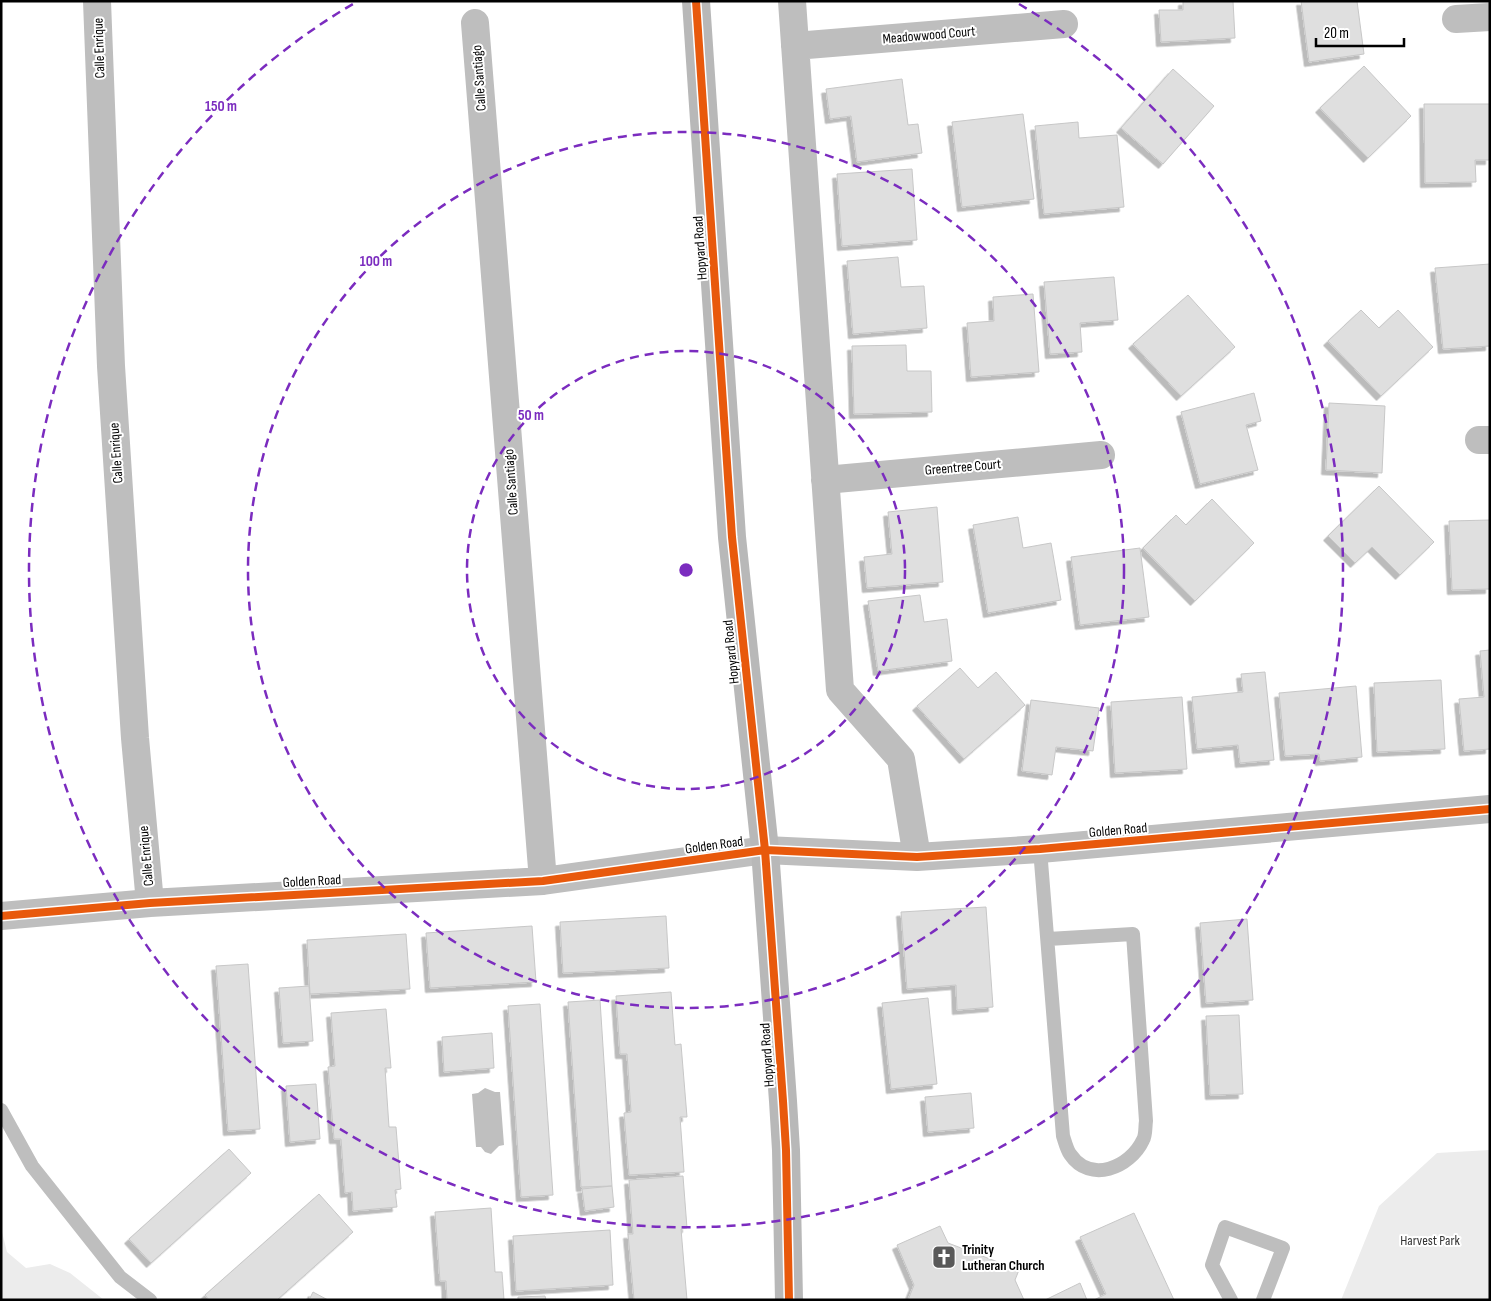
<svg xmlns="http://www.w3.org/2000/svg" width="1491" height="1301" viewBox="0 0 1491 1301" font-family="'Sofia Sans Condensed',sans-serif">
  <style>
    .green { fill: #ececec }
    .water { fill: #bfbfbf }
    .building { fill: #dfdfdf; stroke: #c7c7c7; filter: url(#shadow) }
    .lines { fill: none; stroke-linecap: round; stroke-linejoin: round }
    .lane { stroke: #bebebe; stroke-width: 14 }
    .street { stroke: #bebebe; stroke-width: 28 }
    .secondary { stroke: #b8b8b8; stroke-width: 28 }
    .cycleway-casing { stroke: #fff; stroke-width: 11 }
    .cycleway { stroke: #e8590c; stroke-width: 8 }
    .ring { fill: none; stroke: #7b2cbf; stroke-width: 2.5; stroke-dasharray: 9 6 }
    .labels { text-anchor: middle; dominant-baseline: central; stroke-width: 4; stroke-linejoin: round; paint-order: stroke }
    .street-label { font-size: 14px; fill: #000; stroke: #fff }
    .park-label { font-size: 14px; fill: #333; stroke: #fff }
    .poi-label { font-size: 14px; font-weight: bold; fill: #000; stroke: #fff; text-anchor: start }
    .centre { fill: #7b2cbf; stroke: #fff; stroke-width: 2.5 }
    .ring-label { font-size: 15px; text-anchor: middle; font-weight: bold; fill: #7b2cbf; stroke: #fff; stroke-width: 4; stroke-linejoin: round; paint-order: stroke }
  </style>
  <defs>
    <filter id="shadow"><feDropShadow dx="-4.5" dy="4.5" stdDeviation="0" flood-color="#0004"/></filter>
  </defs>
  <rect width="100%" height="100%" fill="#fff"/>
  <path class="green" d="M 1490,1150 L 1490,1300 L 1341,1300 L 1379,1206 L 1437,1153 Z
    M 1,1228 L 7,1252 L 26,1268 L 50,1264 L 70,1273 L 104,1300 L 1,1300 Z"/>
  <path class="water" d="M 485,1088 L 495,1092 L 500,1092 L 504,1145 L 499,1146 L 491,1154 L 485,1152 L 481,1147 L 476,1147 L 472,1094 L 478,1093 Z"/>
  <path class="building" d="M 1183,1 L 1233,1 L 1235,38 L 1161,42 L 1159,10 L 1183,10 Z
    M 1301,1 L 1357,1 L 1364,54 L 1309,62 Z
    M 1364,66 L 1411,116 L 1368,158 L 1320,108 Z
    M 1173,69 L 1214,106 L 1163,164 L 1121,128 Z
    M 902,79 L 908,125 L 918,124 L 922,153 L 857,162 L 851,116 L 830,119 L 826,89 Z
    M 1424,104 L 1490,104 L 1490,160 L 1475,160 L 1476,182 L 1425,183 Z
    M 1023,114 L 1034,199 L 962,207 L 952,122 Z
    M 1078,122 L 1079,138 L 1117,135 L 1124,207 L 1044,214 L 1035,126 Z
    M 912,169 L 917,240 L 842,246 L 837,174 Z
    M 898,257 L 901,287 L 924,286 L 927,328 L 853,334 L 847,261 Z
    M 1490,264 L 1490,346 L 1443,349 L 1435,268 Z
    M 1114,277 L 1118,320 L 1080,323 L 1082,352 L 1050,354 L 1044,282 Z
    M 1033,294 L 1039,372 L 971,377 L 967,323 L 994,321 L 993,297 Z
    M 1188,295 L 1235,347 L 1181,396 L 1133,344 Z
    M 1361,310 L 1379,328 L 1398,310 L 1433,347 L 1381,396 L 1328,341 Z
    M 906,345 L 907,371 L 931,371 L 932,412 L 854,414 L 852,346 Z
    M 1254,393 L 1261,421 L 1246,425 L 1258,470 L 1200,484 L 1181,412 Z
    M 1329,403 L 1385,406 L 1382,473 L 1326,470 Z
    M 1379,486 L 1434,542 L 1400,575 L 1372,547 L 1355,563 L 1328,536 Z
    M 1212,499 L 1254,543 L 1195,601 L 1143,548 L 1176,515 L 1186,525 Z
    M 937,507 L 943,582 L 867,588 L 864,557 L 892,554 L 888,512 Z
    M 1018,517 L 1023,548 L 1051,543 L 1061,600 L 988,613 L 973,525 Z
    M 1490,520 L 1490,589 L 1452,590 L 1449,521 Z
    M 1140,548 L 1149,617 L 1080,625 L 1071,557 Z
    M 920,595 L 924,622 L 947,619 L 952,661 L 878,671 L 868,601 Z
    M 1490,650 L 1490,749 L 1464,751 L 1459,699 L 1484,697 L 1480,651 Z
    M 960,668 L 978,688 L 996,672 L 1025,705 L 964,759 L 917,706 Z
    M 1265,672 L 1274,760 L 1240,763 L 1238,745 L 1197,749 L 1192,697 L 1243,692 L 1241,674 Z
    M 1441,680 L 1445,749 L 1377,752 L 1374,683 Z
    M 1356,686 L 1362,757 L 1320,761 L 1319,754 L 1285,756 L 1279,693 Z
    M 1182,697 L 1187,769 L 1115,773 L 1111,702 Z
    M 1031,700 L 1099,708 L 1093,751 L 1056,747 L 1052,775 L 1022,771 Z
    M 986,907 L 993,1007 L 957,1010 L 956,985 L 907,989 L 901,912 Z
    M 666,916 L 669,968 L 563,973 L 560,922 Z
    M 1247,919 L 1253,1000 L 1206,1003 L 1200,923 Z
    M 532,926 L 536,982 L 430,988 L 426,933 Z
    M 406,934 L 410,989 L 310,994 L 307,940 Z
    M 248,964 L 260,1129 L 228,1131 L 216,966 Z
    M 309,986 L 313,1041 L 283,1043 L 279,988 Z
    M 671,992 L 675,1045 L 681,1044 L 687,1117 L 680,1117 L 684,1172 L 629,1175 L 624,1113 L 631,1112 L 627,1054 L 620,1054 L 616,996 Z
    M 928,998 L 937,1084 L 891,1089 L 882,1003 Z
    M 600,1000 L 612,1186 L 581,1187 L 568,1002 Z
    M 540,1004 L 553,1195 L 521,1197 L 508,1006 Z
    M 386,1009 L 391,1068 L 385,1068 L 389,1127 L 396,1127 L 401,1189 L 395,1190 L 397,1207 L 353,1211 L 352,1192 L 345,1193 L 341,1139 L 334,1139 L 328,1067 L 335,1066 L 331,1013 Z
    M 1239,1015 L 1243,1094 L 1210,1095 L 1206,1016 Z
    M 492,1033 L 494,1068 L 444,1072 L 442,1037 Z
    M 316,1084 L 320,1139 L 290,1142 L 286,1086 Z
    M 971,1093 L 974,1128 L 928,1132 L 925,1097 Z
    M 229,1149 L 251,1173 L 151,1263 L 129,1239 Z
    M 683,1176 L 687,1228 L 681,1229 L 687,1300 L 634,1300 L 628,1234 L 633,1234 L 629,1180 Z
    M 612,1186 L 614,1207 L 585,1211 L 582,1189 Z
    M 319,1194 L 353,1232 L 277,1300 L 209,1300 L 205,1295 Z
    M 491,1208 L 495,1272 L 502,1272 L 504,1300 L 447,1300 L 446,1281 L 440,1281 L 435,1212 Z
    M 1134,1213 L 1174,1300 L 1094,1300 L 1106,1294 L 1080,1237 Z
    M 940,1226 L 948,1243 L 1019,1270 L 1015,1280 L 1024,1300 L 908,1300 L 914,1285 L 897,1245 Z
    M 610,1230 L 613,1285 L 516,1291 L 513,1236 Z
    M 1080,1283 L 1087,1300 L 1045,1300 Z
    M 313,1292 L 328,1300 L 309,1300 Z
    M 545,1296 L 546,1300 L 518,1300 L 518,1297 Z"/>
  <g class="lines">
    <path class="lane" d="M 1040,849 L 1063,1136 C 1065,1142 1067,1150 1070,1154 C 1090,1184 1130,1168 1143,1140 C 1146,1135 1145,1127 1146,1121 L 1133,934 L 1048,939
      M 1,1110 L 32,1166 L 120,1277 L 150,1300
      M 1231,1300 L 1212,1265 L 1225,1227 L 1283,1248 L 1263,1300"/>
    <path class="street" d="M 97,1 L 111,366 L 135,738 L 150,903
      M 792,1 L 840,690 L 901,759 L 917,857
      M 1456,19 L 1490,17
      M 475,23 L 543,881
      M 795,46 L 1064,24
      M 1479,440 L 1490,440
      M 825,480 L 1101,455
      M 1,916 L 150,903 L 543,881 L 765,850 L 917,857 L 1040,849 L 1490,809"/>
    <path class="secondary" d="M 696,1 L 732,537 L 765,850 L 783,1101 L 786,1150 L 789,1300"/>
    <g class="cycleway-casing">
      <path id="cycleway" d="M 696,1 L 732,537 L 765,850 L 783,1101 L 786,1150 L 789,1300
        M 1,916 L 150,903 L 543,881 L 765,850 L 917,857 L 1040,849 L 1490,809"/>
    </g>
    <use href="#cycleway" class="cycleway"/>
  </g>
  <g class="ring">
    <circle cx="686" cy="570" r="219"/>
    <circle cx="686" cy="570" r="438"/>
    <path d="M1019 4A657 657 0 1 1 353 4"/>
  </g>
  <defs>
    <g id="church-square" transform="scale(1.25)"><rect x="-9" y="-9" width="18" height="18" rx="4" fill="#595959" stroke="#fff"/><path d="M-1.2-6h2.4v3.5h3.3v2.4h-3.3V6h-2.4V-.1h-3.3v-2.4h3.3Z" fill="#fff"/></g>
  </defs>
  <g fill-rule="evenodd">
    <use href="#church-square" x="944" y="1257"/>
  </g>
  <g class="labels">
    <g class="street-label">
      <text transform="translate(929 35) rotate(-5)">Meadowwood Court</text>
      <text transform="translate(99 48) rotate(-92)">Calle Enrique</text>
      <text transform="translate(479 78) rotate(-94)">Calle Santiago</text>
      <text transform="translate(700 248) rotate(-94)">Hopyard Road</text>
      <text transform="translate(116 453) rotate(-94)">Calle Enrique</text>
      <text transform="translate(963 467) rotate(-5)">Greentree Court</text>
      <text transform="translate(511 482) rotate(-94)">Calle Santiago</text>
      <text transform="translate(731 652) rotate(-96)">Hopyard Road</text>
      <text transform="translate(1118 830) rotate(-5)">Golden Road</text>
      <text transform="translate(714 845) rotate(-8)">Golden Road</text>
      <text transform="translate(146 856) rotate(-95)">Calle Enrique</text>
      <text transform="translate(312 881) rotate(-3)">Golden Road</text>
      <text transform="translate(767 1055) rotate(-94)">Hopyard Road</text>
    </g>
    <g class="park-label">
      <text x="1430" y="1240">Harvest Park</text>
    </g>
    <g class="poi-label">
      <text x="962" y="1249">Trinity<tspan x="962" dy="16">Lutheran Church</tspan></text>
    </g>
  </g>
  <circle cx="686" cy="570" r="8" class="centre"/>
  <g class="ring-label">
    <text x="221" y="111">150 m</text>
    <text x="376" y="266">100 m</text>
    <text x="531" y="420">50 m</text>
  </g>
  <rect width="1491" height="1301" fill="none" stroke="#000000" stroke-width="5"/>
  <path d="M1316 38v8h88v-8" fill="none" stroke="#000000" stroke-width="2.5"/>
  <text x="1324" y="38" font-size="15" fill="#000000" stroke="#ffffff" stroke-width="4" paint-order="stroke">20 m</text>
</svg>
